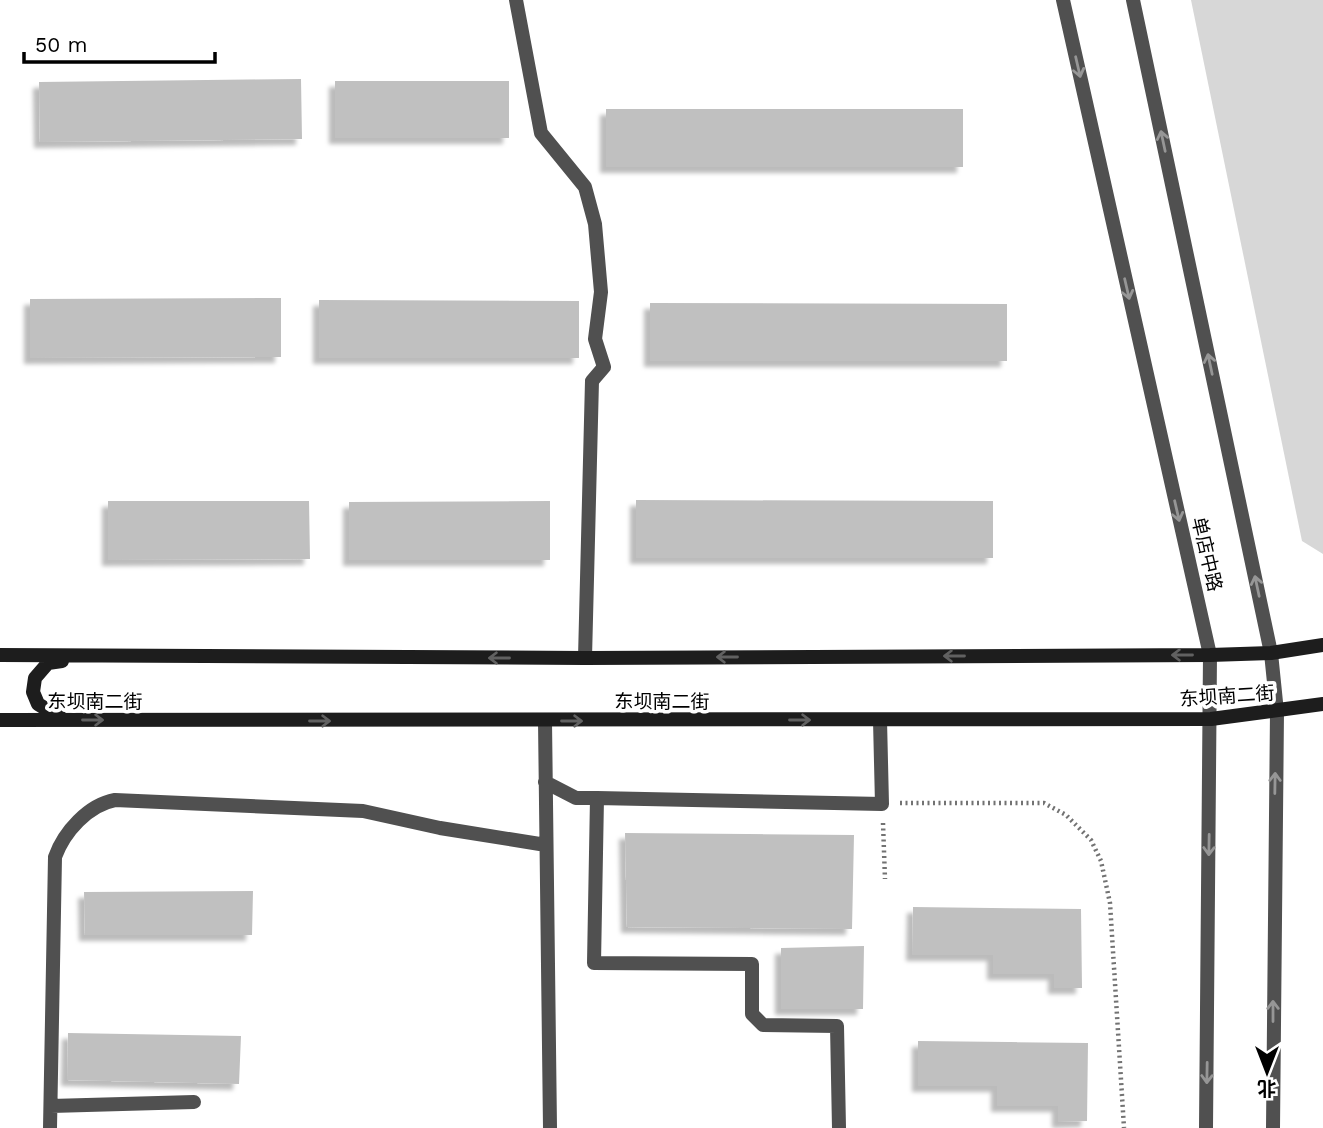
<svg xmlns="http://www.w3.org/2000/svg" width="1323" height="1128" viewBox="0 0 1323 1128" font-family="'Work Sans','Noto Sans SC',sans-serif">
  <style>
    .green { fill: #d7d7d7 }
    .building { fill: #c0c0c0; filter: url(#shadow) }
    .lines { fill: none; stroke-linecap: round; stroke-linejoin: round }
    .path { stroke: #727272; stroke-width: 4.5; stroke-dasharray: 2 3.5; stroke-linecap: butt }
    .minor { stroke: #505050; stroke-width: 14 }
    .tertiary { stroke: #505050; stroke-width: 14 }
    .secondary { stroke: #1d1d1d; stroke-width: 14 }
    .oneway { stroke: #969696 }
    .oneway2 { stroke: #616161 }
    .labels { text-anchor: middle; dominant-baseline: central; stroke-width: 7; stroke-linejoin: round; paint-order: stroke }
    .street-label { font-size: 19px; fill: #000; stroke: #fff }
  </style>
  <defs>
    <filter id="shadow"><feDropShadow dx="-6" dy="6" stdDeviation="2" flood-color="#0004"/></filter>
  </defs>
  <rect width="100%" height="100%" fill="#fff"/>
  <path class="green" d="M 1191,0 L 1323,0 L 1323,554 L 1302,541 Z"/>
  <path class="building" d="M 301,79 L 302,139 L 40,142 L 39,82 Z
    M 335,81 L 509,81 L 509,138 L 335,138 Z
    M 606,109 L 963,109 L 963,167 L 606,167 Z
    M 281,298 L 281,357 L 30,358 L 30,299 Z
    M 319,300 L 579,301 L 579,358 L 319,358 Z
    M 650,303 L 1007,304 L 1007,361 L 650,361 Z
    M 636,500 L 993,501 L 993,558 L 636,558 Z
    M 108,501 L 309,501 L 310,559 L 108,560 Z
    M 550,501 L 550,560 L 349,560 L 349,502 Z
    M 625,833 L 854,835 L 852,929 L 627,927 Z
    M 253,891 L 252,935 L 85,935 L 84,892 Z
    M 913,907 L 1081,909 L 1082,988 L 1054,988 L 1054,974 L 993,974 L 993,955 L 912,955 Z
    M 864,946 L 863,1009 L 781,1009 L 781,948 Z
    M 68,1033 L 241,1036 L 239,1084 L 67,1080 Z
    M 918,1041 L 1088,1043 L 1087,1121 L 1058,1122 L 1058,1106 L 997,1106 L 997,1086 L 918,1086 Z"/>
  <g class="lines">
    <path class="path" d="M 900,803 L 1044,803 L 1066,815 L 1091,840 L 1101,861 L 1110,903 L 1124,1128
      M 883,823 L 885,879"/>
    <path class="minor" d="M 516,0 L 541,133 L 585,187 L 595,224 L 601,292 L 595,339 L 604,367 L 592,381 L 585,658
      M 545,721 L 550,1128
      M 545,782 L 576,798 L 597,798
      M 51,1106 L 194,1102
      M 50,1128 L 55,857 C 64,832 88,805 115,800 L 363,811 L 440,828 L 546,845
      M 839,1128 L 837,1026 L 763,1025 L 752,1014 L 752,964 L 594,963 L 597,798 L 882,804 L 880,720"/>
    <path class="tertiary" d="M 1063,0 L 1210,655 L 1206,1128
      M 1133,0 L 1271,653 L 1277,712 L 1273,1128"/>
    <path class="secondary" d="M 0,655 L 585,658 L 1210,655 L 1271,653 L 1323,645
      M 62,661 L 48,663 L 35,678 L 33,692 L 38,704 L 64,720
      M 0,720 L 1211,719 L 1323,704"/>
  </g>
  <defs><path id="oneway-shaft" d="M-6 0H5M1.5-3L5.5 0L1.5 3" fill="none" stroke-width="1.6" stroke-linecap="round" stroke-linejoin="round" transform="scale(1.75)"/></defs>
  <g class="oneway">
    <use href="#oneway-shaft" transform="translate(1078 67) rotate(77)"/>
    <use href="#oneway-shaft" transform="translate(1163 141) rotate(-102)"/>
    <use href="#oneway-shaft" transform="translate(1127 289) rotate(77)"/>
    <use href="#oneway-shaft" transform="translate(1210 364) rotate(-102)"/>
    <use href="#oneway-shaft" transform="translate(1177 511) rotate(77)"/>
    <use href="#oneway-shaft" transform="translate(1257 586) rotate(-102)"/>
    <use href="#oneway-shaft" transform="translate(1275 783) rotate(-89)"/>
    <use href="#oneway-shaft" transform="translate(1209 845) rotate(91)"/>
    <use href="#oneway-shaft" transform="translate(1273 1011) rotate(-90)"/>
    <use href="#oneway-shaft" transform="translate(1207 1073) rotate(91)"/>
  </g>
  <g class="oneway2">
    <use href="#oneway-shaft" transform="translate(1182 655) rotate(180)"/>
    <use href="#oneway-shaft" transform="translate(954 656) rotate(180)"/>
    <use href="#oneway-shaft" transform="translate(727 657) rotate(180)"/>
    <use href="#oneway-shaft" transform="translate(499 658) rotate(-180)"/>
    <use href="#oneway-shaft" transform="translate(93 720)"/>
    <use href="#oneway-shaft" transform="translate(800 720)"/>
    <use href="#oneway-shaft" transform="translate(320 721)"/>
    <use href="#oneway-shaft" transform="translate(572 721)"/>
  </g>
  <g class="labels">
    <g class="street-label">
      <text transform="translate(1207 554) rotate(77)">单店中路</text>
      <text transform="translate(1227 696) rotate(-4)">东坝南二街</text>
      <text x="95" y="701">东坝南二街</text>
      <text x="662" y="701">东坝南二街</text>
    </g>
  </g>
  <g transform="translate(1267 1072) rotate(180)" stroke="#ffffff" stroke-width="5" paint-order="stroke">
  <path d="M0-5L12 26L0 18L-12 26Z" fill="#000000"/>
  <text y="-10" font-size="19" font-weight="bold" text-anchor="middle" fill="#000000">北</text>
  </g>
  <path d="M24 52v10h191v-10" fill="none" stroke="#000000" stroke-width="3.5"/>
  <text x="35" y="52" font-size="21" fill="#000000" stroke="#ffffff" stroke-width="5" paint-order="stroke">50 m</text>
</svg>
